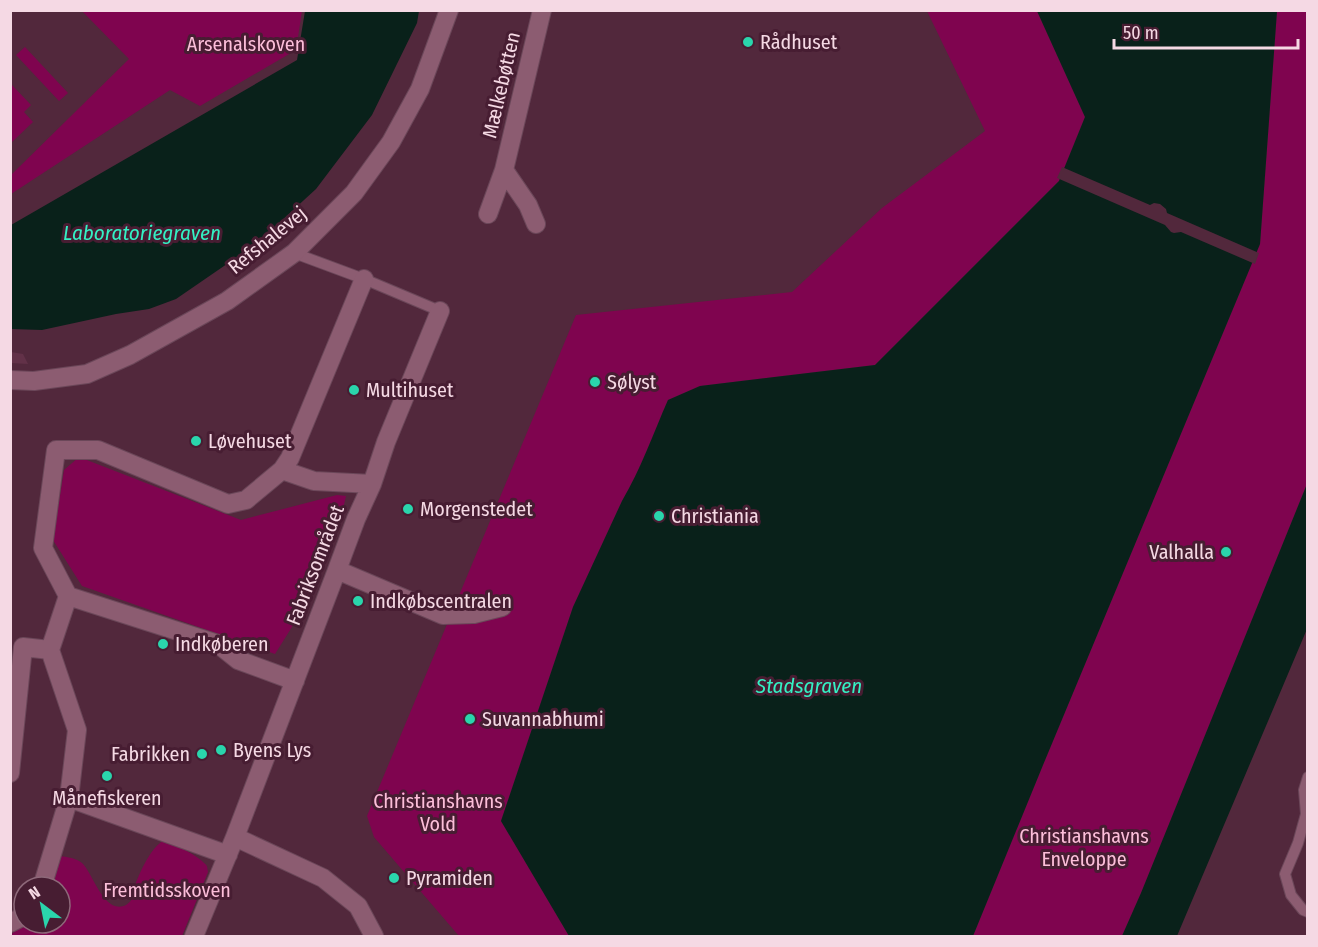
<svg xmlns="http://www.w3.org/2000/svg" width="1318" height="947" viewBox="0 0 1318 947" font-family="'Fira Sans Condensed',sans-serif">
  <style>
    .built { fill: #623148 }
    .green { fill: #7f044f }
    .water { fill: #09211a }
    .pier { fill: #52283c }
    .lines { fill: none; stroke-linecap: round; stroke-linejoin: round }
    .lane-casing { stroke: #6b4759; stroke-width: 12 }
    .street-casing { stroke: #6b4759; stroke-width: 20 }
    .lane { stroke: #8c5c71; stroke-width: 10 }
    .street { stroke: #8c5c71; stroke-width: 18 }
    .poi-dot { fill: #2ad5ac; stroke: #471d32; stroke-width: 2 }
    .labels { text-anchor: middle; dominant-baseline: central; stroke-width: 6; stroke-linejoin: round; paint-order: stroke }
    .poi-label { font-size: 20px; fill: #f5d9e4; stroke: #471d32; text-anchor: start }
    .park-label { font-size: 20px; fill: #fcbed9; stroke: #471d32 }
    .street-label { font-size: 20px; fill: #f5d9e4; stroke: #471d32 }
    .water-label { font-size: 21px; font-style: italic; fill: #34f1c4; stroke: #471d32 }
  </style>
  <rect width="100%" height="100%" fill="#52283c"/>
  <path class="built" d="M 11,352 L 23,354 L 28,364 L 11,363 Z"/>
  <path class="green" d="M 82,11 L 302,11 L 296,50 L 200,106 L 170,90 L 11,194 L 11,175 L 129,59 Z
    M 927,11 L 1037,11 L 1085,117 L 1059,181 L 875,365 L 700,386 L 668,400 C 653,434 641,469 622,501 L 573,607 L 501,821 L 569,936 L 459,936 L 374,837 L 367,816 L 576,315 L 792,292 L 882,208 L 985,131 Z
    M 1277,11 L 1307,11 L 1307,484 L 1141,893 L 1122,936 L 973,936 L 1043,765 L 1260,244 Z
    M 25,47 L 68,93 L 59,101 L 16,55 Z
    M 11,84 L 31,105 L 24,112 L 33,122 L 11,143 Z
    M 79,457 L 241,520 L 337,495 L 346,496 L 343,509 L 302,611 L 275,654 L 82,586 L 53,540 L 64,470 Z
    M 163,841 C 172,842 198,856 204,863 C 208,866 207,867 208,872 L 182,936 L 11,936 L 17,925 L 24,923 L 60,923 L 60,887 L 45,887 L 55,855 C 63,857 75,857 82,863 C 92,871 104,916 126,905 C 136,899 133,888 137,880 C 142,868 152,847 163,841 Z"/>
  <path class="water" d="M 305,11 L 419,11 L 417,23 L 372,115 L 316,189 L 256,244 L 176,299 L 149,309 L 116,314 L 42,330 L 11,329 L 11,225 L 297,60 Z
    M 1037,11 L 1277,11 L 1260,244 L 1043,765 L 973,936 L 569,936 L 501,821 L 573,607 L 622,501 C 641,469 653,434 668,400 L 700,386 L 875,365 L 1059,181 L 1085,117 Z
    M 1307,484 L 1307,629 L 1177,936 L 1122,936 L 1141,893 Z"/>
  <path class="pier" d="M 1062,167 L 1150,205 L 1154,203 L 1160,204 L 1166,209 L 1167,213 L 1259,253 L 1255,264 L 1181,232 L 1174,233 L 1171,232 L 1165,225 L 1057,178 Z"/>
  <g class="lines">
    <g class="lane-casing">
      <path id="lane" d="M 294,253 L 364,279 L 440,311
        M 1308,777 L 1304,790 L 1306,814 L 1298,843 L 1285,874 L 1291,895 L 1303,910 L 1308,912"/>
    </g>
    <g class="street-casing">
      <path id="street" d="M 504,170 L 528,205 L 536,224
        M 488,214 L 504,170 L 542,10
        M 10,380 L 34,381 L 87,374 L 130,355 L 227,301 L 294,253 L 354,193 L 391,142 L 420,89 L 449,10
        M 282,470 L 314,481 L 372,484
        M 337,570 L 443,615 L 474,614 L 502,607
        M 68,596 L 218,644 L 238,660 L 295,681
        M 10,773 L 23,647 L 50,650 L 68,596 L 43,548 L 56,450 L 98,450 L 228,504 L 246,500 L 282,470 L 290,458 L 364,279
        M 69,798 L 228,855
        M 235,837 L 323,878 L 358,906 L 374,936
        M 42,887 L 69,798 L 77,730 L 50,650
        M 10,923 L 24,916
        M 194,936 L 235,837 L 337,570 L 356,519 L 372,484 L 386,442 L 440,311"/>
    </g>
    <use href="#lane" class="lane"/>
    <use href="#street" class="street"/>
  </g>
  <g class="poi-dot">
    <circle cx="748" cy="42" r="6"/>
    <circle cx="595" cy="382" r="6"/>
    <circle cx="354" cy="390" r="6"/>
    <circle cx="196" cy="441" r="6"/>
    <circle cx="408" cy="509" r="6"/>
    <circle cx="659" cy="516" r="6"/>
    <circle cx="1226" cy="552" r="6"/>
    <circle cx="358" cy="601" r="6"/>
    <circle cx="163" cy="644" r="6"/>
    <circle cx="470" cy="719" r="6"/>
    <circle cx="221" cy="750" r="6"/>
    <circle cx="202" cy="754" r="6"/>
    <circle cx="107" cy="776" r="6"/>
    <circle cx="394" cy="878" r="6"/>
  </g>
  <g class="labels">
    <g class="poi-label">
      <text x="760" y="42">Rådhuset</text>
      <text x="607" y="382">Sølyst</text>
      <text x="366" y="390">Multihuset</text>
      <text x="208" y="441">Løvehuset</text>
      <text x="420" y="509">Morgenstedet</text>
      <text x="671" y="516">Christiania</text>
      <text x="1214" y="552" text-anchor="end">Valhalla</text>
      <text x="370" y="601">Indkøbscentralen</text>
      <text x="175" y="644">Indkøberen</text>
      <text x="482" y="719">Suvannabhumi</text>
      <text x="233" y="750">Byens Lys</text>
      <text x="190" y="754" text-anchor="end">Fabrikken</text>
      <text x="107" y="798" text-anchor="middle">Månefiskeren</text>
      <text x="406" y="878">Pyramiden</text>
    </g>
    <g class="park-label">
      <text x="246" y="44">Arsenalskoven</text>
      <text x="438" y="801">Christianshavns<tspan x="438" dy="23">Vold</tspan></text>
      <text x="1084" y="836">Christianshavns<tspan x="1084" dy="23">Enveloppe</tspan></text>
      <text x="167" y="890">Fremtidsskoven</text>
    </g>
    <g class="street-label">
      <text transform="translate(501 85) rotate(-77)">Mælkebøtten</text>
      <text transform="translate(267 240) rotate(-39)">Refshalevej</text>
      <text transform="translate(315 565) rotate(-69)">Fabriksområdet</text>
    </g>
    <g class="water-label">
      <text x="142" y="233">Laboratoriegraven</text>
      <text x="809" y="686">Stadsgraven</text>
    </g>
  </g>
  <rect width="1318" height="947" fill="none" stroke="#f5d9e4" stroke-width="24"/>
  <g transform="translate(42 905) rotate(328)"><circle r="28" fill="#471d32" stroke="#8d6879" stroke-width="1.5"/>
  <path d="M0-4.5L10 22L0 15L-10 22Z" fill="#2ad5ac"/>
  <text y="-9" font-size="16" font-weight="bold" text-anchor="middle" fill="#f5d9e4">N</text>
  </g>
  <path d="M1114 39v9h184v-9" fill="none" stroke="#f5d9e4" stroke-width="3"/>
  <text x="1123" y="39" font-size="18" fill="#f5d9e4" stroke="#471d32" stroke-width="4.5" paint-order="stroke">50 m</text>
</svg>
